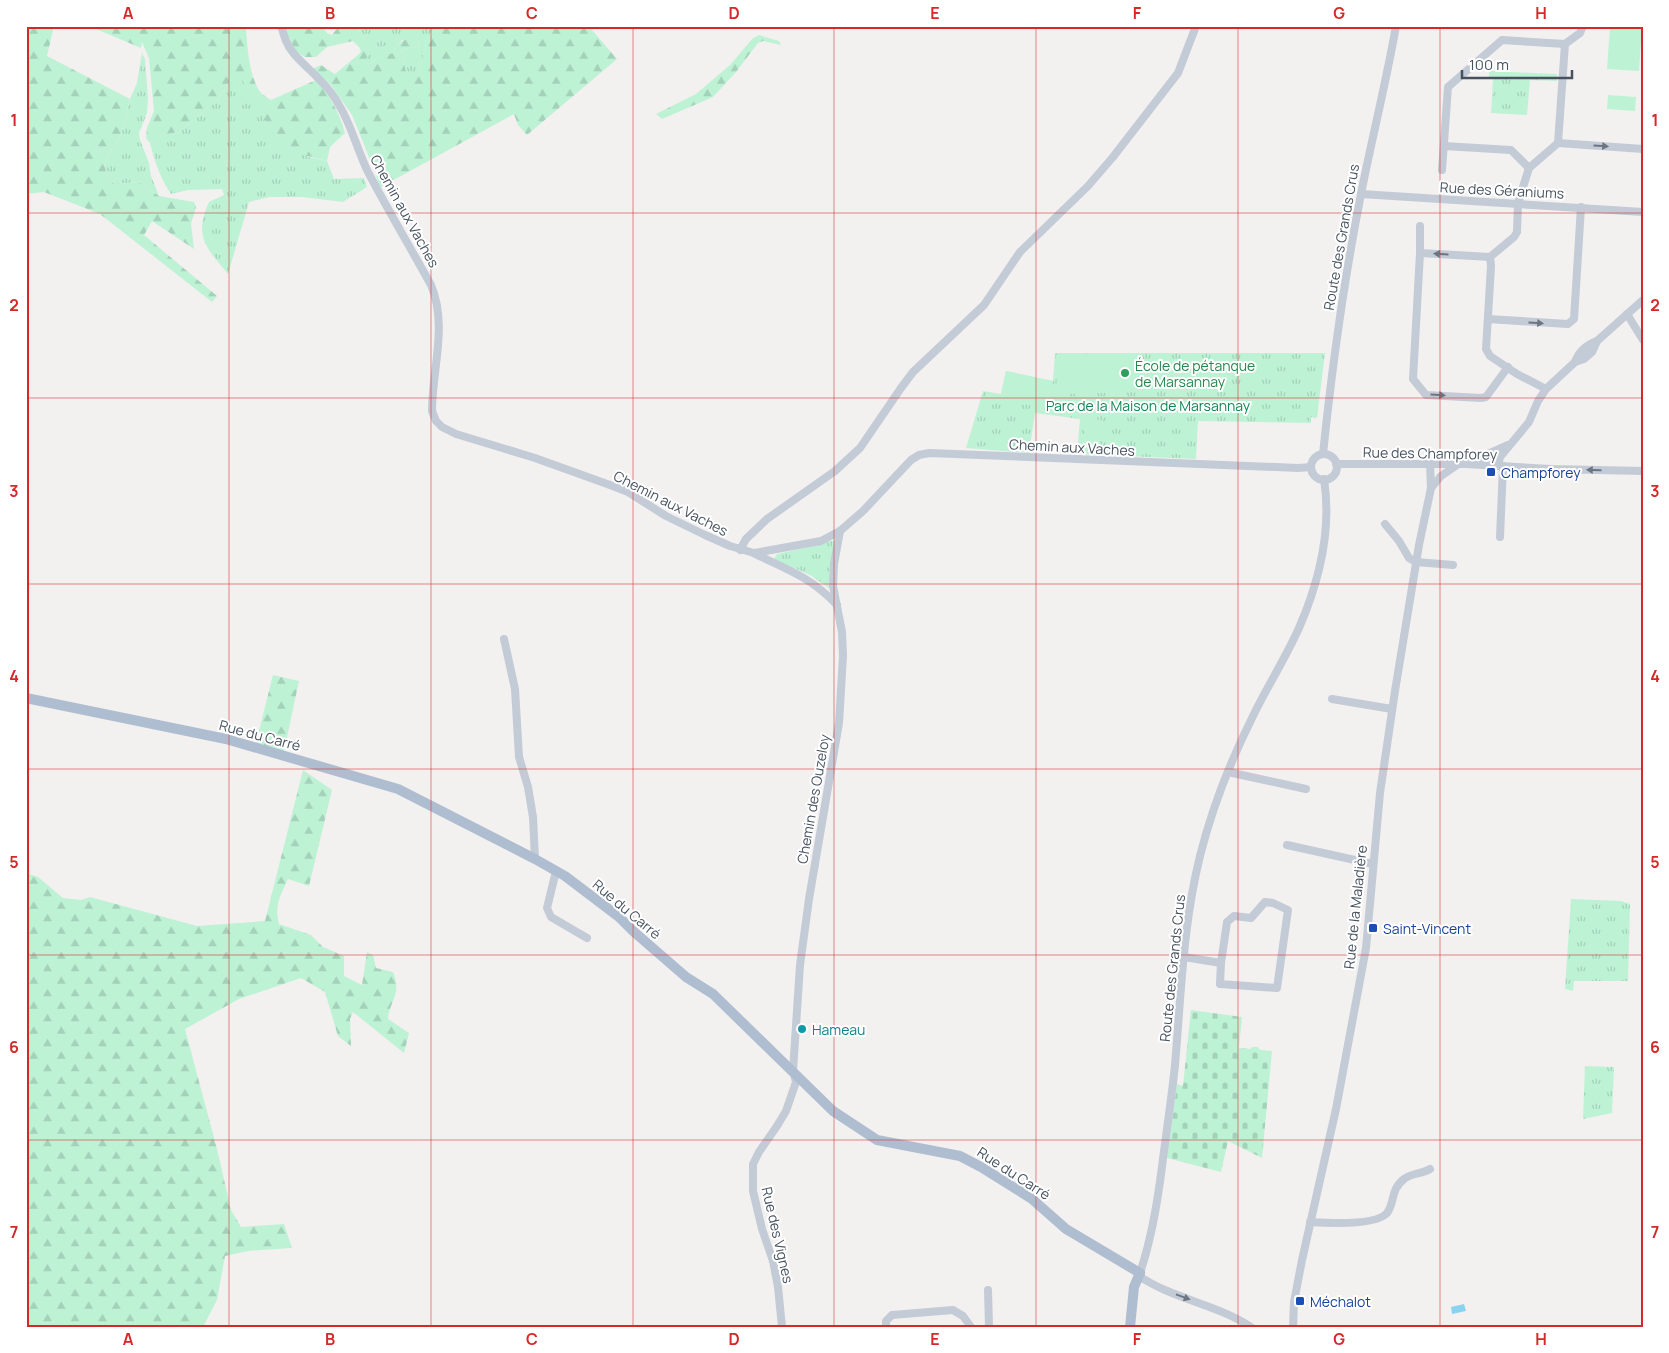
<svg xmlns="http://www.w3.org/2000/svg" width="1669" height="1353" viewBox="0 0 1669 1353" font-family="Manrope,sans-serif">
<style>
.grass{fill:url(#grass-tufts)}
.forest{fill:url(#forest-firs)}
.cemetery{fill:url(#cemetery-stones)}
.pitch{fill:#bdf2d5}
.water{fill:#88d4f0}
.lines{fill:none;stroke-linecap:round;stroke-linejoin:round}
.minor{stroke:#c3cbd6;stroke-width:8}
.major{stroke:#afbdd0;stroke-width:10}
.oneway{fill:#6c7683}
.grid{fill:none;stroke:#d62828;stroke-width:1;stroke-opacity:0.55}
.leisure-dot{fill:#2e9e5b;stroke:#fff;stroke-width:2}
.transit-dot{fill:#1a4fb4;stroke:#fff;stroke-width:2}
.culture-dot{fill:#0f9aa8;stroke:#fff;stroke-width:2}
.labels{text-anchor:middle;dominant-baseline:central;stroke-width:4;stroke-linejoin:round;paint-order:stroke}
.street-label{font-size:14px;fill:#47525f;stroke:#fff}
.leisure-label{font-size:14px;fill:#27864d;stroke:#fff;text-anchor:start}
.park-label{font-size:14px;fill:#138553;stroke:#fff}
.transit-label{font-size:14px;fill:#164399;stroke:#fff;text-anchor:start}
.culture-label{font-size:14px;fill:#0d838f;stroke:#fff;text-anchor:start}
.neatline{fill:none;stroke:#d62828;stroke-width:2}
.grid-label{font-size:16px;text-anchor:middle;font-weight:bold;fill:#d62828}
</style>
<defs>
<pattern id="grass-tufts" width="24" height="20" patternUnits="userSpaceOnUse" patternTransform="scale(1.25)"><rect width="24" height="20" fill="#bdf2d5"/><path d="M3 7l-1-3M5 7V3M7 7l1-3M15 17l-1-3M17 17v-4M19 17l1-3" fill="none" stroke="#a4d1b9"/></pattern>
<pattern id="forest-firs" width="22" height="20" patternUnits="userSpaceOnUse" patternTransform="scale(1.25)"><rect width="22" height="20" fill="#bdf2d5"/><path d="M5 1l3.5 6h-7zM16 11l3.5 6h-7z" fill="#a4d1b9"/></pattern>
<pattern id="cemetery-stones" width="16" height="16" patternUnits="userSpaceOnUse" patternTransform="scale(1.25)"><rect width="16" height="16" fill="#bdf2d5"/><path d="M2 7V4a2 2 0 0 1 4 0v3zM10 15v-3a2 2 0 0 1 4 0v3z" fill="#a4d1b9"/></pattern>
</defs>
<rect width="100%" height="100%" fill="#f3f0f0"/>
<!-- grass -->
<g class="grass">
<path d="M359,26H438L427,39L419,73L412,79L406,72L401,50L419,46L418,39L402,40L391,54L386,52L368,65L364,58L370,43L360,35Z"/>
<path d="M142,53L145,59L148,99L147,113L139,133L140,140L149,163L151,176L159,196L139,182L114,184L106,173L105,160L120,137L125,121L130,99L137,83Z"/>
<path d="M1489,71L1557,74V81L1530,80L1527,115L1491,113L1493,78L1489,77Z"/>
<path d="M233,76L241,77L252,96L308,157L327,161L334,179L364,178L367,187L343,202L302,197H269L249,202L228,274C207,248 193,237 209,202L224,195L222,189L188,190L171,194C160,178 155,162 150,143L167,134L179,132L218,99Z"/>
<path d="M1055,353H1325L1317,418L1311,417V423L1198,421L1196,459L1077,454L1080,419L1035,413L1029,453L966,448L983,391L1001,394L1006,371L1053,381Z"/>
<path d="M830,541H834L829,588L810,575L774,559L777,554L814,546Z"/>
<path d="M1571,899L1621,901L1630,904L1628,981H1574L1573,991L1565,989Z"/>
<path d="M1585,1066L1614,1067L1612,1113L1583,1119Z"/>
</g>
<!-- forest -->
<g class="forest">
<path d="M26,26H54L47,56L130,99L125,121L120,137L105,160L106,173L114,184L139,182L159,196L194,202L196,207L191,224L194,249L152,221L144,235L217,296L212,302L100,214L44,192L26,194Z"/>
<path d="M89,26H246C247,45 249,78 261,93C263,95 268,98 271,100L316,80C330,95 339,112 345,133L330,147L327,161L288,151L274,135L241,78L233,76L218,99L179,132L167,134L150,143L146,138L147,128L154,111L149,58L142,42L141,48Z"/>
<path d="M286,26H322L327,33L332,35L339,26H359L360,35L370,43L372,50L365,58L368,65L386,52L391,54C398,45 405,34 418,39L419,46L401,50L406,72L412,78L419,73L427,39L438,26H595L592,30L617,59L527,135L518,125L514,114L379,188L376,175L380,170L378,162H371L352,115L331,85L312,69L321,65L335,74L359,54L361,51L359,47L353,41L327,47L316,57H305L296,52L288,36Z"/>
<path d="M759,35L779,41L781,45L763,41L758,43L736,72L713,97L662,119L656,114L696,94L730,65L753,38Z"/>
<path d="M273,675L299,681L284,751L256,743Z"/>
<path d="M303,770L332,790L309,886L288,879C280,897 274,905 279,924L311,935L323,947L344,956V976L362,985L367,952L373,955L376,968L393,972C402,995 390,999 388,1019L409,1033L404,1053L353,1012L350,1019L351,1046L338,1036L325,992L301,978L239,999L185,1029L217,1149L231,1210L241,1227L284,1224L292,1248L248,1251L225,1256L217,1300L203,1327H26V873L38,877L63,898L81,900L90,897L197,926L265,921Z"/>
</g>
<!-- cemetery -->
<path class="cemetery" d="M1191,1010L1242,1017L1239,1048L1250,1049L1252,1047H1258L1260,1050L1272,1051L1262,1158L1228,1141L1221,1172L1167,1158L1177,1084L1183,1086Z"/>
<!-- pitch -->
<g class="pitch">
<path d="M1610,26H1642L1639,71L1607,69Z"/>
<path d="M1608,95L1636,97L1635,111L1607,109Z"/>
<path d="M1135,353L1136,392L1070,394V408H1057L1056,355Z"/>
<path d="M1006,371L1053,381L1047,409L1000,399Z"/>
<path d="M1085,419L1102,420L1099,453L1083,452Z"/>
</g>
<!-- water -->
<path class="water" d="M1464,1304L1466,1311L1452,1314L1451,1307Z"/>
<g class="lines">
<!-- minor -->
<g class="minor">
<path d="M281,26C283,31 284,36 286,41C292,56 307,66 318,78C326,86 334,95 339,105C352,126 357,150 368,172C388,210 410,247 431,285C448,325 432,370 432,411L436,421L442,427L456,434L535,458L610,485L628,492L666,516L705,535L730,546L754,553L821,541L840,531L863,511L911,460L919,455L929,453L1298,468L1311,467"/>
<path d="M1558,143L1643,149"/>
<path d="M1444,146L1511,150L1529,168"/>
<path d="M1442,170L1448,87L1502,40L1565,44"/>
<path d="M1361,194L1643,212"/>
<path d="M1420,253V226"/>
<path d="M1490,257L1420,253L1413,379L1426,395L1481,398L1486,397L1508,367"/>
<path d="M1627,314L1643,340"/>
<path d="M1488,319L1568,324L1574,319L1581,207"/>
<path d="M1575,362C1579,351 1586,345 1597,341L1643,300"/>
<path d="M1546,389L1517,374L1490,356L1486,349L1491,266L1490,257L1514,237L1517,232L1518,203L1529,168L1558,143L1565,44L1580,33L1583,26"/>
<path d="M1323,454C1332,367 1344,280 1361,194C1372,138 1386,83 1396,26"/>
<circle cx="1324" cy="467" r="13"/>
<path d="M1468,463L1508,445"/>
<path d="M1336,464H1466L1551,469L1643,471"/>
<path d="M1498,466L1500,457L1529,422L1538,401L1546,389L1575,362L1584,359L1592,352L1597,341"/>
<path d="M1431,488L1441,476L1457,465"/>
<path d="M1385,524L1399,541L1409,558L1416,562L1453,565"/>
<path d="M1500,537L1503,466"/>
<path d="M740,550L746,539L767,519L835,471L860,448L901,388L913,372L984,305L1020,252L1088,186L1113,157L1178,73L1196,26"/>
<path d="M755,554C787,569 812,578 837,605"/>
<path d="M504,639L515,689L519,757L528,787L533,817L535,859"/>
<path d="M1332,699L1392,709"/>
<path d="M1228,772L1306,789"/>
<path d="M1287,845L1373,864"/>
<path d="M556,871L547,908L551,917L587,938"/>
<path d="M1184,957L1221,963L1220,984L1277,988L1288,910L1273,903L1265,902L1251,918L1234,916L1227,922L1221,963"/>
<path d="M1310,1222C1326,1223 1376,1226 1387,1213C1395,1203 1390,1190 1404,1179C1411,1173 1422,1174 1430,1169"/>
<path d="M1140,1273C1153,1234 1159,1192 1164,1151C1168,1122 1172,1094 1175,1065C1181,995 1183,924 1200,856C1212,808 1231,760 1253,716C1267,687 1285,659 1299,628C1319,582 1332,530 1324,479"/>
<path d="M1139,1276C1173,1299 1216,1304 1251,1327"/>
<path d="M988,1290L989,1327"/>
<path d="M782,1327L778,1287L773,1261L762,1229L753,1191V1164L759,1152L777,1126L786,1111L796,1082L793,1071L800,965L809,899L839,723L843,656L842,632L833,586L834,564L840,531"/>
<path d="M886,1327V1321L892,1315L953,1310L963,1316L971,1327"/>
<path d="M1293,1327L1294,1302L1302,1260L1336,1109L1366,948L1380,793L1395,691L1419,545L1431,488L1430,464"/>
</g>
<!-- major -->
<path class="major" d="M26,698L226,739L398,789L535,859L565,876L619,917L633,931L686,977L713,994L833,1111L877,1140L960,1156L981,1167L1032,1199L1066,1229L1140,1273L1134,1287L1130,1327"/>
</g>
<!-- one-way arrows -->
<defs><path id="oneway-solid" d="M-6-.8H1V-3.2L6.5 0L1 3.2V.8H-6Z" transform="scale(1.25)"/></defs>
<g class="oneway">
<use href="#oneway-solid" transform="translate(1601 146) rotate(4)"/>
<use href="#oneway-solid" transform="translate(1441 254) rotate(-177)"/>
<use href="#oneway-solid" transform="translate(1536 323) rotate(4)"/>
<use href="#oneway-solid" transform="translate(1438 395) rotate(4)"/>
<use href="#oneway-solid" transform="translate(1594 470) rotate(-179)"/>
<use href="#oneway-solid" transform="translate(1183 1297) rotate(20)"/>
</g>
<!-- grid -->
<path class="grid" d="M229,26V1327M431,26V1327M633,26V1327M834,26V1327M1036,26V1327M1238,26V1327M1440,26V1327M26,213H1643M26,398H1643M26,584H1643M26,769H1643M26,955H1643M26,1140H1643"/>
<!-- markers -->
<circle class="leisure-dot" cx="1125" cy="373" r="5"/>
<g class="transit-dot">
<rect x="1486" y="467" width="10" height="10" rx="2.5"/>
<rect x="1368" y="923" width="10" height="10" rx="2.5"/>
<rect x="1295" y="1296" width="10" height="10" rx="2.5"/>
</g>
<circle class="culture-dot" cx="802" cy="1029" r="5"/>
<g class="labels">
<!-- street labels -->
<g class="street-label">
<text transform="translate(1502 190) rotate(3)">Rue des Géraniums</text>
<text transform="translate(405 211) rotate(61)">Chemin aux Vaches</text>
<text transform="translate(1341 237) rotate(-80)">Route des Grands Crus</text>
<text transform="translate(1072 447) rotate(3)">Chemin aux Vaches</text>
<text transform="translate(1430 453) rotate(1)">Rue des Champforey</text>
<text transform="translate(671 503) rotate(27)">Chemin aux Vaches</text>
<text transform="translate(260 735) rotate(15)">Rue du Carré</text>
<text transform="translate(813 799) rotate(-80)">Chemin des Ouzeloy</text>
<text transform="translate(1355 907) rotate(-84)">Rue de la Maladière</text>
<text transform="translate(627 909) rotate(40)">Rue du Carré</text>
<text transform="translate(1172 968) rotate(-84)">Route des Grands Crus</text>
<text transform="translate(1014 1173) rotate(33)">Rue du Carré</text>
<text transform="translate(778 1235) rotate(77)">Rue des Vignes</text>
</g>
<!-- leisure labels -->
<g class="leisure-label">
<text x="1135" y="365">École de pétanque<tspan x="1135" dy="16">de Marsannay</tspan></text>
</g>
<!-- park labels -->
<g class="park-label">
<text x="1148" y="405">Parc de la Maison de Marsannay</text>
</g>
<!-- transit labels -->
<g class="transit-label">
<text x="1501" y="472">Champforey</text>
<text x="1383" y="928">Saint-Vincent</text>
<text x="1310" y="1301">Méchalot</text>
</g>
<!-- culture labels -->
<g class="culture-label">
<text x="812" y="1029">Hameau</text>
</g>
</g>
<!-- border -->
<rect width="1669" height="1353" fill="none" stroke="#ffffff" stroke-width="55"/>
<!-- scale -->
<path d="M1462 70v8h110v-8" fill="none" stroke="#47525f" stroke-width="2.5"/>
<text x="1469" y="70" font-size="15" fill="#47525f" stroke="#ffffff" stroke-width="4" paint-order="stroke">100 m</text>
<rect x="28" y="28" width="1614" height="1298" class="neatline"/>
<g class="grid-label">
<text x="128" y="19">A</text>
<text x="330" y="19">B</text>
<text x="532" y="19">C</text>
<text x="734" y="19">D</text>
<text x="935" y="19">E</text>
<text x="1137" y="19">F</text>
<text x="1339" y="19">G</text>
<text x="1541" y="19">H</text>
<text x="14" y="126">1</text>
<text x="1655" y="126">1</text>
<text x="14" y="311">2</text>
<text x="1655" y="311">2</text>
<text x="14" y="497">3</text>
<text x="1655" y="497">3</text>
<text x="14" y="682">4</text>
<text x="1655" y="682">4</text>
<text x="14" y="868">5</text>
<text x="1655" y="868">5</text>
<text x="14" y="1053">6</text>
<text x="1655" y="1053">6</text>
<text x="14" y="1238">7</text>
<text x="1655" y="1238">7</text>
<text x="128" y="1345">A</text>
<text x="330" y="1345">B</text>
<text x="532" y="1345">C</text>
<text x="734" y="1345">D</text>
<text x="935" y="1345">E</text>
<text x="1137" y="1345">F</text>
<text x="1339" y="1345">G</text>
<text x="1541" y="1345">H</text>
</g>
</svg>
